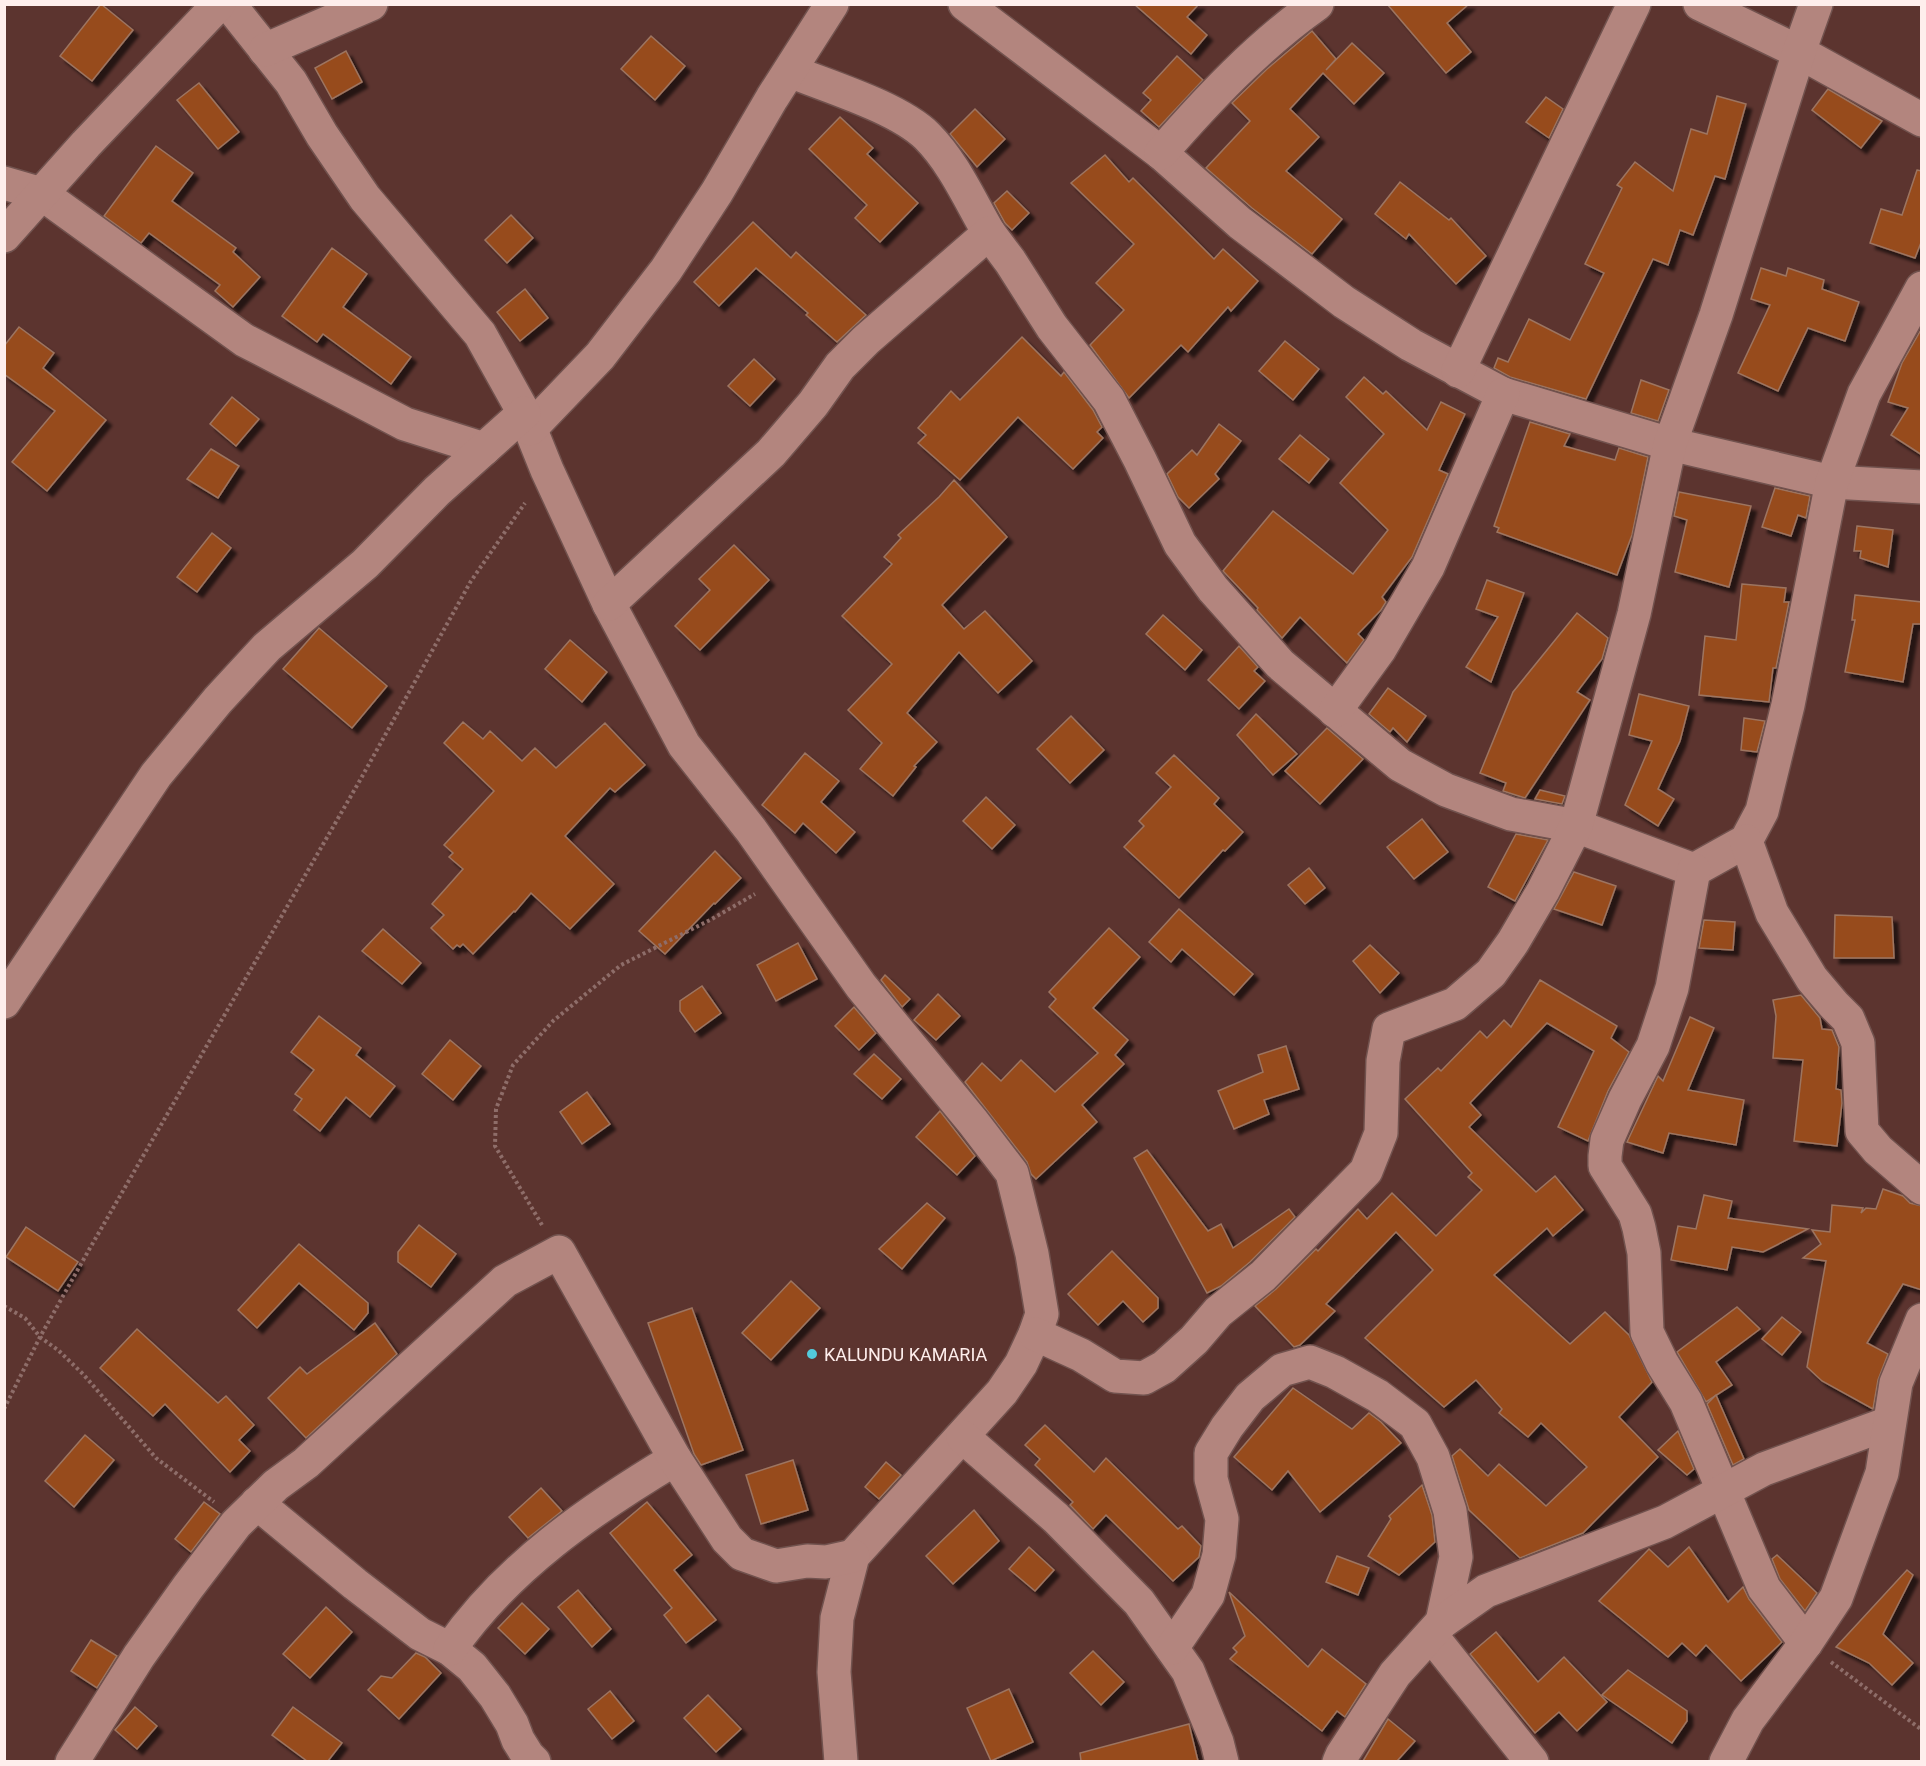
<svg xmlns="http://www.w3.org/2000/svg" width="1926" height="1766" viewBox="0 0 1926 1766" font-family="Roboto,sans-serif">
<style>
.building{fill:#974b1e;stroke:#9d7561;stroke-width:1.5;filter:url(#shadow)}
.lines{fill:none;stroke-linecap:round;stroke-linejoin:round}
.minor-casing{stroke:#71524e;stroke-width:36}
.path{stroke:#8e6d69;stroke-width:4;stroke-dasharray:3 3;stroke-linecap:butt}
.minor{stroke:#b3857e;stroke-width:33}
.poi-dot{fill:#53cbdb;stroke:#5c342f;stroke-width:2}
.labels{text-anchor:middle;dominant-baseline:central;stroke-width:6;stroke-linejoin:round;paint-order:stroke}
.poi-label{font-size:18px;fill:#feeeec;stroke:#5c342f;text-anchor:start}
</style>
<defs>
<filter id="shadow"><feDropShadow dx="5.5" dy="5.5" stdDeviation="1.5" flood-color="#0009"/></filter>
</defs>
<rect width="100%" height="100%" fill="#5c342f"/>
<!-- building -->
<g class="building">
<path d="M101,4L133,30L92,81L60,56Z"/>
<path d="M1134,4H1199L1187,17L1207,35L1191,54Z"/>
<path d="M1387,4H1469L1447,23L1471,52L1446,73Z"/>
<path d="M1312,31L1336,59L1326,70L1352,43L1384,73L1354,104L1323,73L1290,109L1319,137L1286,171L1342,219L1312,254L1252,208L1206,168L1250,121L1232,103L1267,69Z"/>
<path d="M651,36L685,66L655,100L621,69Z"/>
<path d="M346,51L362,82L332,99L315,68Z"/>
<path d="M1177,56L1203,80L1159,127L1141,111L1151,100L1143,93Z"/>
<path d="M199,83L239,132L218,149L177,100Z"/>
<path d="M1828,89L1882,121L1861,148L1812,110Z"/>
<path d="M1717,96L1746,104L1725,179L1715,176L1693,235L1680,230L1668,265L1653,259L1586,399L1510,377L1494,368L1498,358L1508,362L1529,319L1570,340L1604,273L1585,264L1622,188L1617,185L1635,162L1673,191L1691,129L1707,134Z"/>
<path d="M1546,97L1563,109L1549,138L1526,122Z"/>
<path d="M975,109L1005,139L977,167L950,134Z"/>
<path d="M840,117L873,148L867,154L918,203L880,242L855,218L867,205L809,149Z"/>
<path d="M156,146L193,173L172,201L236,248L233,252L260,277L233,307L215,291L220,285L149,233L141,243L104,216Z"/>
<path d="M1105,155L1129,182L1133,178L1214,259L1223,249L1258,281L1231,311L1228,307L1188,352L1181,345L1129,398L1090,345L1124,310L1096,283L1134,244L1071,183Z"/>
<path d="M1917,170L1922,171V240L1915,258L1870,243L1881,209L1902,215Z"/>
<path d="M1400,182L1449,220L1451,218L1486,256L1456,284L1409,234L1406,239L1375,214Z"/>
<path d="M1007,191L1029,213L1012,230L1005,223L994,203Z"/>
<path d="M511,215L533,238L507,263L485,240Z"/>
<path d="M753,222L791,258L796,252L866,315L837,342L806,315L808,313L756,268L719,306L694,282Z"/>
<path d="M332,248L367,274L343,307L411,357L391,384L323,334L317,342L282,316Z"/>
<path d="M1761,268L1786,276L1788,268L1824,280L1822,289L1859,302L1845,341L1808,328L1778,391L1738,373L1770,305L1751,299Z"/>
<path d="M525,289L548,318L520,341L497,312Z"/>
<path d="M19,327L54,353L43,368L106,420L47,491L12,462L55,411L4,374V346Z"/>
<path d="M1922,328V455L1891,435L1908,408L1888,402L1902,363Z"/>
<path d="M1022,337L1061,376L1064,372L1093,410L1102,427L1097,432L1103,438L1073,469L1018,417L960,480L918,443L926,435L918,428L951,391L960,400Z"/>
<path d="M1285,341L1319,369L1293,400L1259,371Z"/>
<path d="M754,359L775,379L750,406L728,386Z"/>
<path d="M1364,377L1383,394L1386,391L1427,430L1441,402L1465,414L1439,470L1448,474L1412,557L1382,597L1386,602L1381,610L1358,634L1364,640L1347,663L1300,617L1282,638L1257,610L1258,608L1223,571L1273,511L1353,574L1388,530L1340,483L1384,434L1346,397Z"/>
<path d="M1641,380L1669,390L1658,421L1631,413Z"/>
<path d="M232,397L259,419L236,446L210,424Z"/>
<path d="M1530,422L1570,434L1564,446L1615,460L1619,448L1648,457L1632,535L1617,575L1497,532L1499,528L1494,526Z"/>
<path d="M1219,424L1241,441L1215,474L1219,479L1189,508L1178,497L1167,474L1192,450L1197,455Z"/>
<path d="M1300,435L1329,459L1309,483L1279,459Z"/>
<path d="M211,449L239,466L218,498L187,479Z"/>
<path d="M954,480L1007,537L942,605L964,629L985,611L1032,661L998,693L959,652L907,713L937,742L914,766L916,767L893,796L860,769L882,743L848,710L892,664L842,616L892,564L884,557L901,538L898,535L939,497Z"/>
<path d="M1775,488L1810,496L1806,518L1798,515L1791,536L1762,527Z"/>
<path d="M1679,492L1751,506L1729,587L1675,572L1687,520L1674,516Z"/>
<path d="M1857,526L1893,530L1888,567L1860,558L1861,551H1854Z"/>
<path d="M212,533L231,548L197,592L177,577Z"/>
<path d="M734,545L769,580L700,650L675,626L710,590L699,579Z"/>
<path d="M1487,580L1524,593L1491,682L1466,667L1498,617L1476,609Z"/>
<path d="M1742,584L1786,588L1784,602H1789L1776,668H1773L1769,702L1699,695L1705,636L1736,640Z"/>
<path d="M1855,595L1922,602V624H1913L1903,682L1845,672L1855,620H1852Z"/>
<path d="M1577,613L1608,638L1602,659L1577,692L1590,700L1525,798L1503,791L1506,783L1480,773L1513,692Z"/>
<path d="M1163,615L1202,650L1185,670L1146,634Z"/>
<path d="M319,628L387,686L352,728L283,669Z"/>
<path d="M570,640L607,672L582,702L545,669Z"/>
<path d="M1239,646L1258,667L1254,671L1265,681L1239,709L1208,680Z"/>
<path d="M1388,688L1426,716L1407,742L1393,728L1390,732L1369,714Z"/>
<path d="M1639,694L1689,706L1680,741L1658,789L1674,799L1658,826L1625,805L1652,741L1629,735Z"/>
<path d="M1256,714L1297,754L1273,775L1237,735Z"/>
<path d="M1071,716L1104,750L1070,783L1037,749Z"/>
<path d="M1744,718L1765,721L1757,752L1741,750Z"/>
<path d="M463,722L483,739L490,731L522,761L535,748L556,768L605,723L645,765L615,792L610,788L565,836L614,884L570,929L531,893L515,912L514,911L473,954L463,944L460,947L457,945L453,949L431,928L444,915L432,904L463,869L449,857L453,853L444,845L494,791L444,743Z"/>
<path d="M1327,728L1363,759L1320,804L1285,771Z"/>
<path d="M805,753L839,781L821,802L855,832L836,853L803,823L795,833L762,805Z"/>
<path d="M1174,755L1219,798L1214,804L1243,832L1225,851L1223,850L1179,898L1124,847L1144,826L1139,821L1171,787L1156,773Z"/>
<path d="M1540,790L1565,796L1562,804L1535,799Z"/>
<path d="M986,797L1015,825L992,849L963,821Z"/>
<path d="M1422,819L1448,852L1414,879L1387,847Z"/>
<path d="M1516,834L1548,840L1515,901L1488,887Z"/>
<path d="M715,851L741,878L715,904L714,903L665,954L639,931Z"/>
<path d="M1309,868L1325,888L1305,904L1288,885Z"/>
<path d="M1574,872L1616,886L1602,925L1554,909Z"/>
<path d="M1179,909L1253,974L1234,995L1182,949L1171,962L1149,942Z"/>
<path d="M1835,915L1892,917L1894,958H1834Z"/>
<path d="M1704,920L1735,922L1733,950L1699,948Z"/>
<path d="M1109,928L1140,957L1093,1008L1128,1040L1115,1055L1124,1064L1082,1105L1097,1122L1036,1179L1031,1174L1027,1162L965,1082L982,1063L1001,1081L1021,1060L1055,1092L1098,1053L1049,1007L1056,999L1049,992Z"/>
<path d="M383,929L421,963L402,984L362,951Z"/>
<path d="M798,943L817,979L776,1001L757,965Z"/>
<path d="M1370,945L1399,973L1380,993L1353,961Z"/>
<path d="M885,975L910,999L902,1007L881,980Z"/>
<path d="M1540,980L1617,1026L1611,1038L1629,1052L1608,1091L1588,1141L1558,1127L1594,1051L1547,1023L1470,1103L1481,1115L1469,1127L1536,1192L1555,1176L1583,1210L1553,1236L1547,1228L1494,1275L1570,1344L1605,1312L1629,1335L1652,1382L1619,1417L1658,1457L1583,1533L1520,1558L1469,1510L1452,1456L1460,1449L1488,1476L1499,1464L1546,1506L1587,1467L1541,1423L1528,1437L1499,1413L1502,1409L1476,1380L1444,1407L1365,1338L1433,1270L1396,1232L1326,1304L1335,1311L1300,1345L1294,1347L1255,1306L1276,1289L1316,1249L1318,1251L1358,1209L1367,1219L1392,1193L1436,1236L1482,1190L1468,1177L1472,1173L1405,1099L1438,1068L1441,1071L1480,1031L1487,1038L1504,1020L1511,1027Z"/>
<path d="M702,986L721,1013L695,1032L680,1011V1001Z"/>
<path d="M938,994L960,1016L936,1040L914,1020Z"/>
<path d="M1801,995L1820,1018L1822,1029L1832,1030L1839,1047L1836,1089L1841,1090L1842,1103L1837,1146L1794,1141L1803,1060L1773,1058L1776,1016L1773,1000Z"/>
<path d="M854,1007L876,1033L859,1050L835,1026Z"/>
<path d="M319,1016L361,1048L356,1055L395,1086L370,1117L346,1097L320,1131L294,1110L302,1099L295,1094L314,1070L291,1052Z"/>
<path d="M1690,1017L1714,1028L1688,1090L1744,1100L1736,1145L1669,1133L1663,1153L1627,1142L1658,1076L1663,1081Z"/>
<path d="M450,1040L481,1066L453,1100L422,1074Z"/>
<path d="M1286,1046L1299,1089L1264,1100L1269,1114L1234,1129L1218,1091L1263,1072L1258,1055Z"/>
<path d="M874,1054L901,1079L882,1099L854,1074Z"/>
<path d="M587,1092L610,1124L582,1144L560,1112Z"/>
<path d="M940,1111L975,1156L957,1175L916,1137Z"/>
<path d="M1147,1150L1208,1231L1221,1224L1233,1248L1289,1209L1295,1217L1250,1262L1221,1286L1207,1293L1134,1158Z"/>
<path d="M1883,1189L1903,1196L1910,1203L1922,1206V1290L1903,1284L1867,1343L1888,1354L1878,1380L1873,1409L1822,1381L1807,1367L1826,1261L1803,1258L1821,1244L1812,1230L1830,1232L1832,1205L1863,1208L1861,1213L1866,1208L1876,1209Z"/>
<path d="M1704,1195L1732,1201L1728,1218L1808,1229L1763,1252L1732,1247L1727,1270L1671,1260L1678,1226L1696,1229Z"/>
<path d="M927,1203L945,1218L902,1269L879,1249Z"/>
<path d="M419,1225L456,1254L431,1287L398,1262V1252Z"/>
<path d="M26,1227L78,1262L58,1291L6,1257Z"/>
<path d="M299,1244L368,1303V1313L354,1330L299,1283L257,1328L238,1310Z"/>
<path d="M1112,1251L1158,1298V1308L1143,1322L1123,1301L1098,1325L1068,1294Z"/>
<path d="M791,1281L820,1308L771,1360L742,1333Z"/>
<path d="M1737,1307L1760,1329L1716,1362L1732,1385L1706,1402L1677,1352Z"/>
<path d="M692,1308L743,1450L701,1465L694,1454L648,1323Z"/>
<path d="M1782,1317L1801,1332L1782,1355L1762,1339Z"/>
<path d="M375,1323L397,1354L306,1438L268,1398L300,1367L307,1374Z"/>
<path d="M137,1329L218,1403L226,1396L254,1425L239,1440L250,1451L230,1472L165,1404L153,1416L100,1368Z"/>
<path d="M1293,1388L1352,1429L1369,1413L1381,1422L1401,1443L1320,1512L1288,1471L1272,1490L1234,1457Z"/>
<path d="M1716,1395L1744,1459L1733,1465L1707,1404Z"/>
<path d="M1045,1425L1094,1472L1106,1458L1178,1529L1182,1526L1201,1546L1199,1557L1173,1581L1106,1515L1093,1529L1070,1505L1073,1502L1035,1465L1040,1459L1025,1445Z"/>
<path d="M1678,1431L1694,1469L1687,1475L1658,1450Z"/>
<path d="M85,1435L114,1460L74,1507L45,1481Z"/>
<path d="M793,1460L808,1510L761,1524L746,1475Z"/>
<path d="M886,1462L901,1475L879,1499L865,1487Z"/>
<path d="M1422,1485L1432,1515L1435,1542L1399,1575L1368,1556L1391,1519L1389,1516Z"/>
<path d="M541,1488L562,1511L528,1538L509,1517Z"/>
<path d="M204,1502L220,1514L191,1552L175,1539Z"/>
<path d="M647,1502L692,1555L674,1570L716,1620L686,1643L664,1615L672,1608L610,1533Z"/>
<path d="M974,1510L999,1541L953,1584L926,1556Z"/>
<path d="M1029,1547L1054,1570L1035,1591L1009,1569Z"/>
<path d="M1689,1547L1728,1602L1743,1587L1749,1599L1782,1642L1741,1681L1706,1645L1696,1656L1682,1643L1668,1657L1599,1601L1649,1549L1668,1567Z"/>
<path d="M1777,1555L1817,1593L1805,1611L1780,1579L1772,1559Z"/>
<path d="M1337,1556L1369,1568L1358,1595L1326,1582Z"/>
<path d="M1907,1570L1913,1575L1883,1634L1913,1663L1892,1685L1869,1663L1836,1647Z"/>
<path d="M578,1590L611,1629L592,1647L558,1607Z"/>
<path d="M1229,1592L1308,1667L1322,1649L1366,1684L1345,1717L1337,1711L1322,1731L1230,1659L1237,1652L1233,1648L1245,1636Z"/>
<path d="M522,1603L549,1629L525,1654L498,1628Z"/>
<path d="M326,1607L352,1632L310,1678L283,1654Z"/>
<path d="M1496,1632L1538,1682L1564,1657L1607,1702L1577,1731L1559,1712L1535,1733L1470,1654Z"/>
<path d="M91,1640L117,1656L97,1688L71,1671Z"/>
<path d="M1093,1651L1124,1682L1101,1705L1070,1673Z"/>
<path d="M416,1653L425,1657L441,1673L399,1719L368,1690L381,1676L392,1678Z"/>
<path d="M1628,1670L1687,1711V1721L1672,1743L1602,1695Z"/>
<path d="M1009,1689L1033,1742L991,1761L967,1708Z"/>
<path d="M610,1691L634,1721L612,1739L588,1709Z"/>
<path d="M708,1695L741,1729L716,1752L684,1718Z"/>
<path d="M135,1707L157,1726L137,1749L115,1730Z"/>
<path d="M293,1707L342,1743L328,1761H307L272,1735Z"/>
<path d="M1388,1719L1415,1741L1397,1761H1363Z"/>
<path d="M1189,1724L1198,1761H1081L1080,1753Z"/>
</g>
<g class="lines">
<defs>
<g id="minor">
<path d="M229,4L291,82L322,135L365,198L480,334L524,413L547,470L609,604L684,745L751,830L861,986L973,1122L1012,1173L1032,1254L1042,1314L1035,1334L1021,1364L1002,1392L853,1556L837,1618L834,1672L841,1762"/>
<path d="M965,4L1161,153L1240,223L1344,302L1411,345L1503,394L1670,444L1832,482L1922,487"/>
<path d="M1700,4L1799,52L1922,120"/>
<path d="M265,50L371,4"/>
<path d="M790,71C829,87 897,107 927,136C954,163 970,201 989,233"/>
<path d="M1161,153C1208,99 1258,46 1317,4"/>
<path d="M4,183L42,194L244,340L405,424L484,449"/>
<path d="M4,236L86,144L219,4"/>
<path d="M1458,371L1634,4"/>
<path d="M530,429L600,356L666,270L717,192L772,98L832,4"/>
<path d="M609,604L771,453L813,404L840,366L866,340L989,233L1010,261L1052,327L1109,400L1140,460L1180,544L1213,589L1280,664L1400,765L1446,790L1511,814L1576,826L1694,870L1746,841L1762,811L1788,705L1832,482L1864,394L1922,288"/>
<path d="M1335,711L1380,649L1428,567L1503,394"/>
<path d="M1746,841L1772,913L1812,979L1834,1005L1848,1019L1858,1043L1862,1131L1878,1150L1922,1188"/>
<path d="M1694,870L1672,988L1653,1046L1625,1099L1607,1140L1605,1156V1166L1635,1214L1639,1228L1644,1253L1647,1332L1662,1363L1686,1402L1764,1588L1806,1643"/>
<path d="M4,1002L156,775L218,700L267,647L365,564L437,491L524,413"/>
<path d="M1035,1334L1081,1355L1115,1376L1144,1378L1164,1367L1194,1340L1218,1312L1263,1276L1366,1171L1381,1133L1383,1061L1389,1029L1455,1004L1491,973L1513,942L1543,891L1576,826L1634,614L1670,444L1716,315L1799,52L1816,4"/>
<path d="M963,1437L1056,1518L1139,1602L1188,1671L1217,1742L1222,1762"/>
<path d="M257,1503L355,1584L420,1634L450,1649L472,1667L495,1696L512,1724L518,1740L528,1756L534,1762"/>
<path d="M1431,1635L1532,1762"/>
<path d="M1172,1648L1208,1595L1219,1555L1222,1519L1211,1479V1453L1227,1427L1250,1397L1282,1370L1310,1362L1335,1372L1378,1396L1415,1424L1433,1457L1450,1511L1456,1557L1442,1622"/>
<path d="M450,1649C507,1567 590,1510 675,1459"/>
<path d="M72,1762L139,1656L188,1587L236,1524L276,1485L306,1463L505,1281L559,1252L675,1459L727,1539L742,1554L776,1566L807,1561L826,1562L853,1556"/>
<path d="M1339,1762L1342,1755L1395,1674L1442,1622L1486,1591L1665,1522L1764,1469L1889,1423"/>
<path d="M1726,1762L1748,1720L1806,1643L1836,1598L1882,1473L1896,1383L1922,1320"/>
</g>
</defs>
<!-- minor casing -->
<use href="#minor" class="minor-casing"/>
<!-- path -->
<g class="path">
<path d="M542,1225L495,1146L496,1109L513,1065L553,1021L621,965L710,920L755,894"/>
<path d="M4,1306L25,1318L40,1337L58,1350L83,1374L156,1458L214,1502"/>
<path d="M4,1409L40,1337L90,1248L359,782L471,581L525,503"/>
<path d="M1831,1662L1922,1730"/>
</g>
<!-- minor -->
<use href="#minor" class="minor"/>
</g>
<!-- markers -->
<circle class="poi-dot" cx="812" cy="1354" r="6"/>
<g class="labels">
<!-- poi labels -->
<g class="poi-label">
<text x="824" y="1354">KALUNDU KAMARIA</text>
</g>
</g>
<!-- border -->
<rect width="1926" height="1766" fill="none" stroke="#feeeec" stroke-width="12"/>
</svg>
